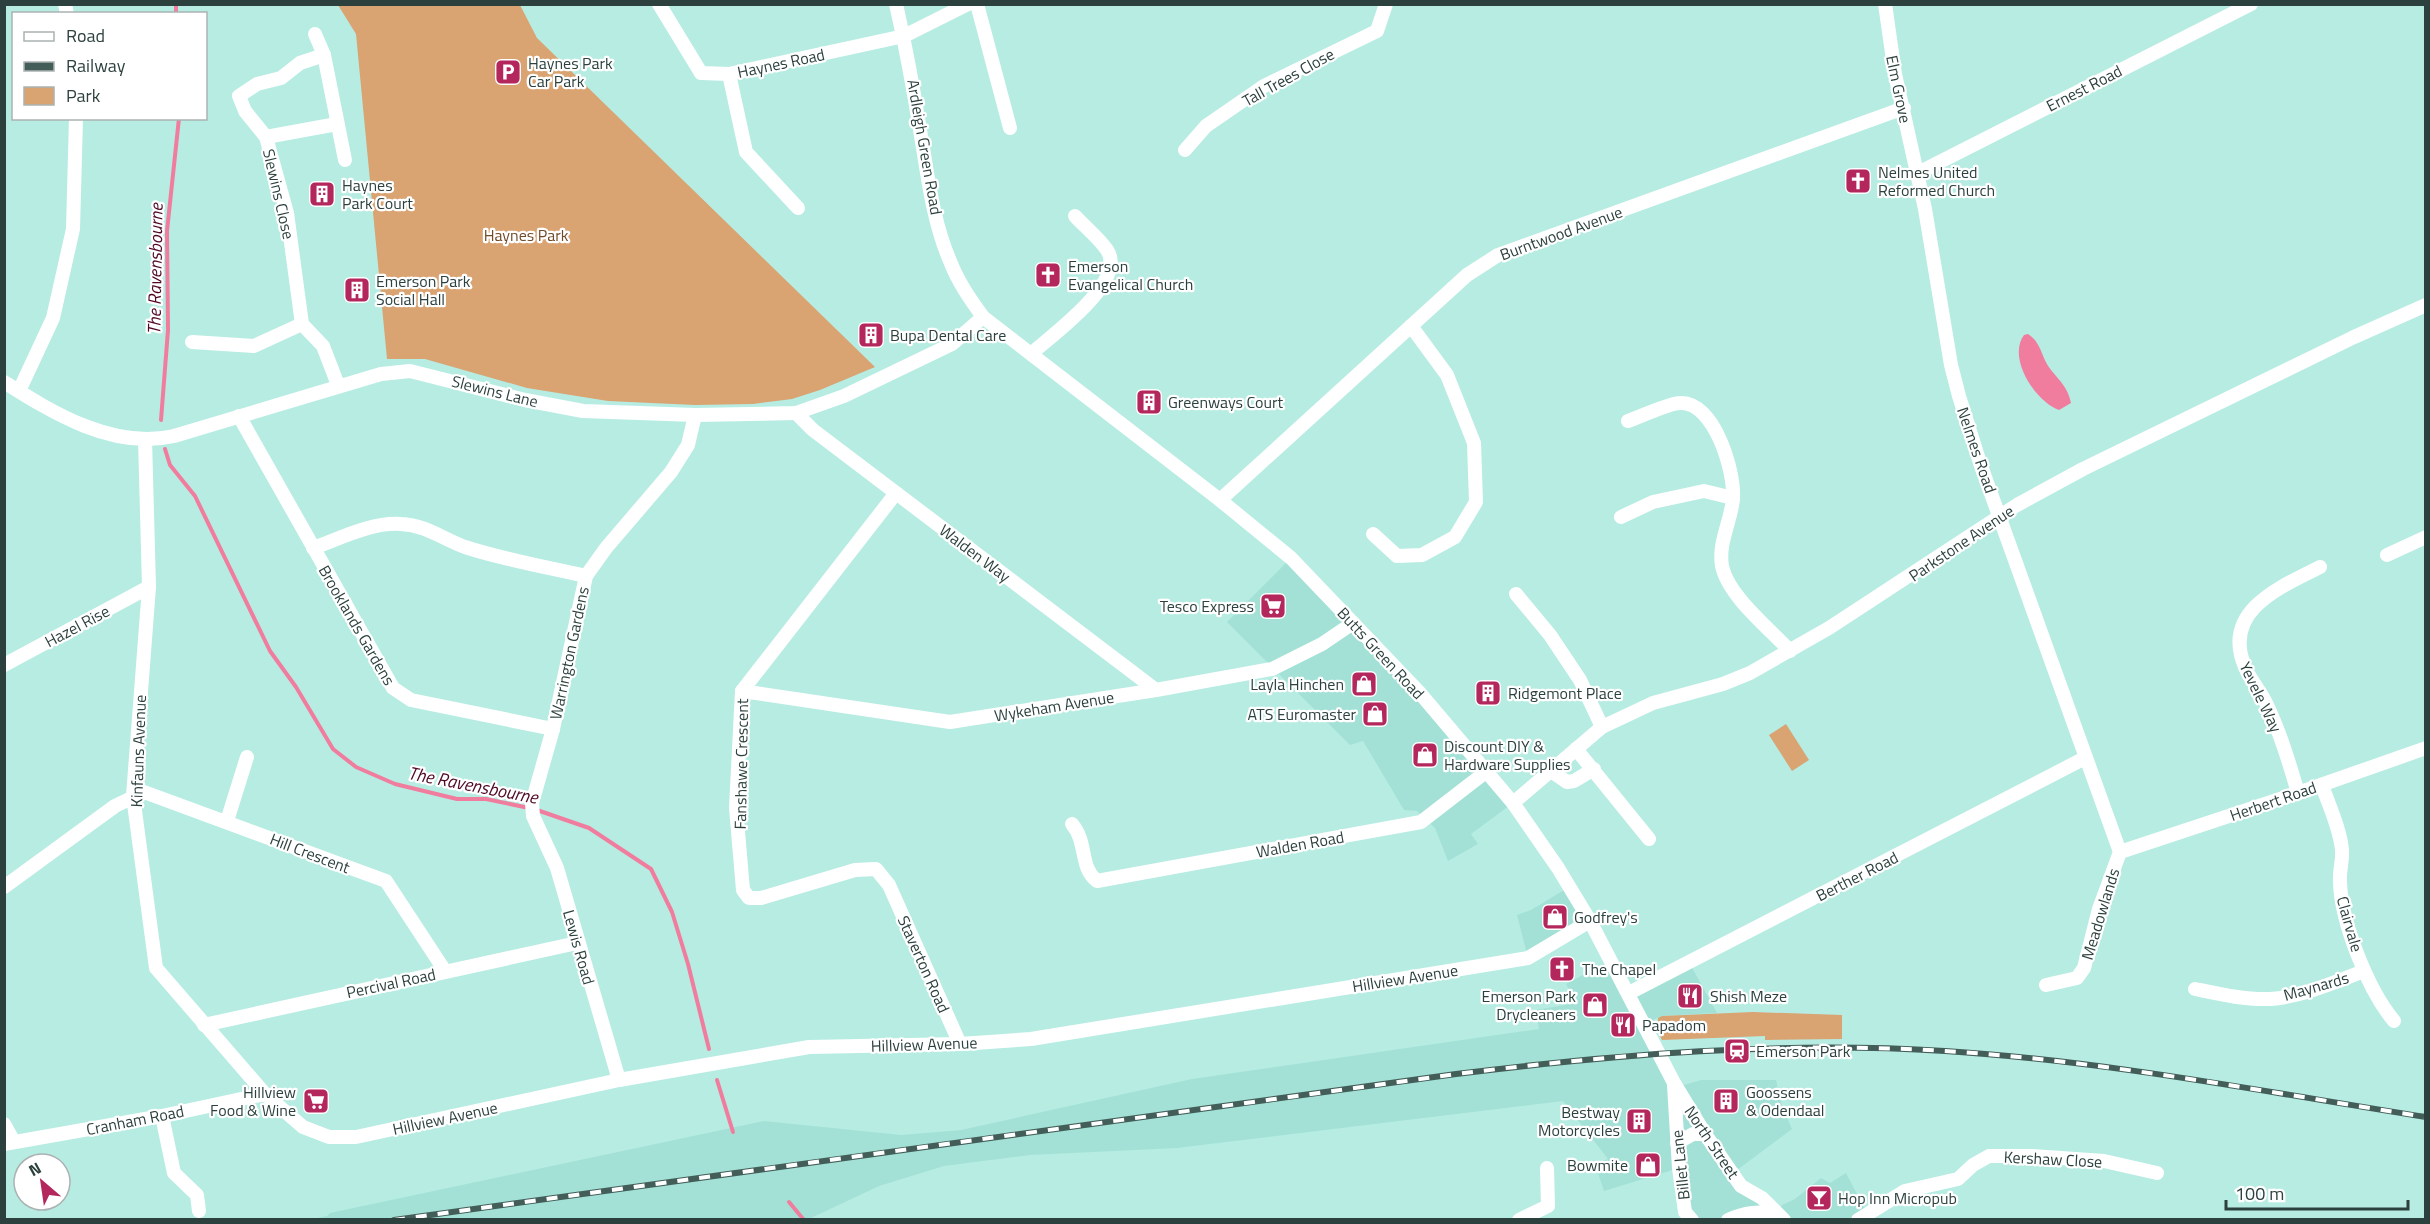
<svg xmlns="http://www.w3.org/2000/svg" width="2430" height="1224" viewBox="0 0 2430 1224" font-family="'Titillium Web',sans-serif">
<style>
.built{fill:#a3e1d6}
.green{fill:#d9a372}
.water{fill:#f17d9e}
.lines{fill:none;stroke-linecap:round;stroke-linejoin:round}
.stream{stroke:#f17d9e;stroke-width:4}
.minor{stroke:#fff;stroke-width:14}
.rail-casing{stroke:#435d59;stroke-width:6}
.rail{stroke:#fff;stroke-width:4;stroke-dasharray:11;stroke-linecap:butt}
.labels{text-anchor:middle;dominant-baseline:central;stroke-width:4.5;stroke-linejoin:round;paint-order:stroke}
.poi-label{font-size:16px;fill:#2c413e;stroke:#fff;text-anchor:start}
.street-label{font-size:16px;fill:#2c413e;stroke:#fff}
.park-label{font-size:16px;fill:#704b28;stroke:#fff}
.water-label{font-size:18px;font-style:italic;fill:#500725;stroke:#fff}
</style>
<rect width="100%" height="100%" fill="#b7ece3"/>
<!-- built -->
<g class="built">
<path d="M1291,558L1513,803L1471,834L1478,844L1448,861L1435,828L1417,811L1404,810L1363,741L1350,745L1227,622Z"/>
<path d="M1569,887L1590,921L1528,958L1517,915L1531,910Z"/>
<path d="M1611,960L1629,993L1689,962L1717,1013L1662,1016L1637,1027L1670,1089L1701,1080H1776L1782,1106L1792,1129L1733,1173L1777,1213L1782,1205L1795,1199L1821,1178L1830,1183L1846,1173L1870,1219H1686L1679,1168L1604,1191L1595,1164L1608,1159L1563,1101L1177,1148L1030,1155L944,1166L879,1186L809,1219L306,1220L327,1216L330,1213L764,1121L901,1135L961,1130L1192,1079L1539,1029L1536,1010L1576,1003L1566,984Z"/>
</g>
<!-- green -->
<g class="green">
<path d="M338,5H520L537,38L875,367L820,390L792,399L753,404L695,405L608,401L527,388L425,359H387L356,34Z"/>
<path d="M1786,724L1809,760L1792,771L1769,735Z"/>
<path d="M1753,1012L1842,1015V1039L1765,1040V1036L1662,1040L1657,1030L1658,1018L1662,1016Z"/>
</g>
<!-- water -->
<path class="water" d="M2028,334C2042,343 2041,358 2051,370C2060,381 2068,388 2071,403L2059,410C2035,401 2007,358 2024,335Z"/>
<g class="lines">
<!-- stream -->
<g class="stream">
<path d="M176,4V14"/>
<path d="M161,420L168,330L167,231L179,118"/>
<path d="M165,449L170,465L195,496L270,651L296,687L333,749L356,767L395,784L457,799H486L529,808"/>
<path d="M537,810L589,828L651,869L672,912L688,964L709,1049"/>
<path d="M717,1080L733,1132"/>
<path d="M789,1202L804,1220"/>
</g>
<!-- minor -->
<g class="minor">
<path d="M65,4L67,14"/>
<path d="M659,4L701,73L729,74L904,36L968,4"/>
<path d="M896,4C906,48 914,92 921,136C928,177 933,222 950,261C958,282 970,299 983,317L1220,500L1291,558L1419,692L1513,803L1558,868L1590,921L1674,1083L1705,1134L1741,1186L1762,1198L1784,1220"/>
<path d="M977,4L1010,128"/>
<path d="M1885,4L1895,74L1925,209L1951,365L1959,396L1980,463L2120,852"/>
<path d="M315,34L324,55L345,160"/>
<path d="M324,55L300,63L281,78L257,84L239,96L245,111L266,137L287,213L302,324L323,346L338,385"/>
<path d="M729,74L746,152L798,208"/>
<path d="M266,137L337,124"/>
<path d="M1185,150L1206,126L1264,86L1377,31L1386,4"/>
<path d="M1918,173L2251,4"/>
<path d="M192,342L254,346L302,324"/>
<path d="M1032,353C1052,335 1128,281 1107,250C1099,238 1085,227 1075,216"/>
<path d="M4,382C53,413 113,450 174,436L381,374L410,371L525,400L583,411L695,415L796,413L844,396L952,344L983,317"/>
<path d="M19,391L53,318L73,229L76,118"/>
<path d="M796,413L813,430L1156,690"/>
<path d="M239,416L393,688L411,700L553,729"/>
<path d="M1628,421C1640,417 1669,403 1680,403C1714,401 1735,471 1733,499C1731,521 1718,543 1722,566C1728,596 1770,629 1790,651"/>
<path d="M145,439L149,587L133,796L156,968L265,1094L303,1127L329,1137H356L619,1080L809,1047L960,1044L1031,1039L1528,958L1590,921"/>
<path d="M896,493L742,691L736,808L743,890L749,898H761L855,870L876,869L889,885L960,1044"/>
<path d="M1220,500L1467,275L1498,255L1904,108"/>
<path d="M1621,517L1653,502L1704,491L1733,498"/>
<path d="M1373,534L1397,556L1422,555L1455,537L1476,502L1474,443L1447,375L1411,326"/>
<path d="M313,548C341,538 371,522 401,524C426,525 443,539 465,547C505,560 546,567 586,576"/>
<path d="M2387,555L2426,537"/>
<path d="M1516,594L1550,635L1580,680L1602,727"/>
<path d="M4,665L149,587"/>
<path d="M742,691L950,722L1156,690L1272,669L1322,644L1353,623"/>
<path d="M1576,749L1649,839"/>
<path d="M1551,771L1567,782L1574,781L1594,769"/>
<path d="M2322,785C2329,806 2340,828 2342,850C2343,861 2339,871 2340,882C2341,922 2368,990 2394,1021"/>
<path d="M2298,793C2289,762 2280,732 2266,703C2260,690 2250,680 2245,667C2221,611 2280,587 2320,567"/>
<path d="M1513,803L1602,727L1653,703L1723,684L1750,673L1829,628L2017,505L2083,469L2354,337L2426,305"/>
<path d="M227,821L247,757"/>
<path d="M1072,824C1088,843 1079,867 1097,881L1421,822L1487,771"/>
<path d="M2120,852L2298,793L2426,748"/>
<path d="M4,887L115,806L144,792L386,881L445,971"/>
<path d="M2046,985L2077,978L2084,968L2099,909L2120,852"/>
<path d="M2195,989C2219,994 2245,1000 2270,999C2302,997 2335,982 2364,971"/>
<path d="M1629,993L2085,758"/>
<path d="M204,1025L577,943"/>
<path d="M619,1080L557,868L533,816L532,803L553,729L586,576L606,548L671,472L688,445L695,415"/>
<path d="M1674,1085L1679,1168L1685,1212L1692,1220"/>
<path d="M162,1116L174,1173L197,1195L199,1211"/>
<path d="M4,1124L14,1142"/>
<path d="M1677,1143L1693,1134H1705"/>
<path d="M4,1144L162,1116L265,1094"/>
<path d="M1519,1220L1548,1206L1547,1168"/>
<path d="M1728,1220C1745,1212 1759,1211 1777,1214"/>
<path d="M1858,1220L1905,1191L1958,1179L1973,1165L1989,1156H2032L2104,1161L2157,1173"/>
</g>
<defs>
<path id="rail" d="M394,1220L1456,1074C1619,1054 1781,1041 1945,1051C2106,1061 2266,1092 2426,1117"/>
</defs>
<!-- rail casing -->
<use href="#rail" class="rail-casing"/>
<!-- rail -->
<use href="#rail" class="rail"/>
</g>
<!-- icons -->
<defs>
<symbol id="parking-square" viewBox="-11 -11 22 22"><rect x="-9" y="-9" width="18" height="18" rx="4" fill="#b4275d" stroke="#fff"/><path d="M-3.5-5.5H1a3.5 3.5 0 0 1 0 7H-1V5.5H-3.5ZM-1-3.4V-.6H.8a1.4 1.4 0 0 0 0-2.8Z" fill="#fff"/></symbol>
<symbol id="church-square" viewBox="-11 -11 22 22"><rect x="-9" y="-9" width="18" height="18" rx="4" fill="#b4275d" stroke="#fff"/><path d="M-1.2-6h2.4v3.5h3.3v2.4h-3.3V6h-2.4V-.1h-3.3v-2.4h3.3Z" fill="#fff"/></symbol>
<symbol id="building-square" viewBox="-11 -11 22 22"><rect x="-9" y="-9" width="18" height="18" rx="4" fill="#b4275d" stroke="#fff"/><path d="M-4-6H4V6H1V3H-1V6H-4ZM-2.5-4.3h1.7v1.8h-1.7ZM.8-4.3h1.7v1.8H.8ZM-2.5-1h1.7V.8h-1.7ZM.8-1h1.7V.8H.8Z" fill="#fff"/></symbol>
<symbol id="supermarket-square" viewBox="-11 -11 22 22"><rect x="-9" y="-9" width="18" height="18" rx="4" fill="#b4275d" stroke="#fff"/><path d="M-6-5.5h2.5l.6 2H6L4.5 2H-2.5L-4.4-4H-6ZM-1.5 3.2a1.3 1.3 0 1 0 .1 0ZM3 3.2a1.3 1.3 0 1 0 .1 0Z" fill="#fff"/></symbol>
<symbol id="shop-square" viewBox="-11 -11 22 22"><rect x="-9" y="-9" width="18" height="18" rx="4" fill="#b4275d" stroke="#fff"/><path d="M-5-2.5h2.3a2.7 3.5 0 0 1 5.4 0H5L5.5 6h-11ZM-1.5-2.5h3a1.5 2.3 0 0 0-3 0Z" fill="#fff"/></symbol>
<symbol id="restaurant-square" viewBox="-11 -11 22 22"><rect x="-9" y="-9" width="18" height="18" rx="4" fill="#b4275d" stroke="#fff"/><path d="M-5-6h1v4h1v-4h1v4h1v-4h1v5L-1.5 .5V6h-2V.5L-5-1ZM5-6V6H3V1.5H1.5Q1.5-4 5-6Z" fill="#fff"/></symbol>
<symbol id="station-square" viewBox="-11 -11 22 22"><rect x="-9" y="-9" width="18" height="18" rx="4" fill="#b4275d" stroke="#fff"/><path d="M-3-6H3Q5-6 5-4V2Q5 4 3 4L4.5 6H3L1.5 4h-3L-3 6H-4.5L-3 4Q-5 4-5 2V-4Q-5-6-3-6ZM-3.5-4v3h7v-3ZM-3.5 1v1.5H-2V1ZM2 1v1.5H3.5V1Z" fill="#fff"/></symbol>
<symbol id="bar-square" viewBox="-11 -11 22 22"><rect x="-9" y="-9" width="18" height="18" rx="4" fill="#b4275d" stroke="#fff"/><path d="M-6-5H6L.8 .8V4.5H3.5V6h-7V4.5H-.8V.8Z" fill="#fff"/></symbol>
</defs>
<g fill-rule="evenodd">
<use href="#parking-square" x="493" y="57" width="30" height="30"/>
<use href="#church-square" x="1843" y="166" width="30" height="30"/>
<use href="#building-square" x="307" y="179" width="30" height="30"/>
<use href="#church-square" x="1033" y="260" width="30" height="30"/>
<use href="#building-square" x="342" y="275" width="30" height="30"/>
<use href="#building-square" x="856" y="320" width="30" height="30"/>
<use href="#building-square" x="1134" y="387" width="30" height="30"/>
<use href="#supermarket-square" x="1258" y="591" width="30" height="30"/>
<use href="#shop-square" x="1349" y="669" width="30" height="30"/>
<use href="#building-square" x="1473" y="678" width="30" height="30"/>
<use href="#shop-square" x="1360" y="699" width="30" height="30"/>
<use href="#shop-square" x="1410" y="740" width="30" height="30"/>
<use href="#shop-square" x="1540" y="902" width="30" height="30"/>
<use href="#church-square" x="1547" y="954" width="30" height="30"/>
<use href="#restaurant-square" x="1675" y="981" width="30" height="30"/>
<use href="#shop-square" x="1580" y="990" width="30" height="30"/>
<use href="#restaurant-square" x="1608" y="1010" width="30" height="30"/>
<use href="#station-square" x="1722" y="1036" width="30" height="30"/>
<use href="#supermarket-square" x="301" y="1086" width="30" height="30"/>
<use href="#building-square" x="1711" y="1086" width="30" height="30"/>
<use href="#building-square" x="1624" y="1106" width="30" height="30"/>
<use href="#shop-square" x="1633" y="1150" width="30" height="30"/>
<use href="#bar-square" x="1804" y="1183" width="30" height="30"/>
</g>
<g class="labels">
<!-- poi labels -->
<g class="poi-label">
<text x="528" y="63">Haynes Park<tspan x="528" dy="18">Car Park</tspan></text>
<text x="1878" y="172">Nelmes United<tspan x="1878" dy="18">Reformed Church</tspan></text>
<text x="342" y="185">Haynes<tspan x="342" dy="18">Park Court</tspan></text>
<text x="1068" y="266">Emerson<tspan x="1068" dy="18">Evangelical Church</tspan></text>
<text x="376" y="281">Emerson Park<tspan x="376" dy="18">Social Hall</tspan></text>
<text x="890" y="335">Bupa Dental Care</text>
<text x="1168" y="402">Greenways Court</text>
<text x="1254" y="606" text-anchor="end">Tesco Express</text>
<text x="1344" y="684" text-anchor="end">Layla Hinchen</text>
<text x="1508" y="693">Ridgemont Place</text>
<text x="1356" y="714" text-anchor="end">ATS Euromaster</text>
<text x="1444" y="746">Discount DIY &amp;<tspan x="1444" dy="18">Hardware Supplies</tspan></text>
<text x="1574" y="917">Godfrey's</text>
<text x="1582" y="969">The Chapel</text>
<text x="1576" y="996" text-anchor="end">Emerson Park<tspan x="1576" dy="18">Drycleaners</tspan></text>
<text x="1710" y="996">Shish Meze</text>
<text x="1642" y="1025">Papadom</text>
<text x="1756" y="1051">Emerson Park</text>
<text x="296" y="1092" text-anchor="end">Hillview<tspan x="296" dy="18">Food &amp; Wine</tspan></text>
<text x="1746" y="1092">Goossens<tspan x="1746" dy="18">&amp; Odendaal</tspan></text>
<text x="1620" y="1112" text-anchor="end">Bestway<tspan x="1620" dy="18">Motorcycles</tspan></text>
<text x="1628" y="1165" text-anchor="end">Bowmite</text>
<text x="1838" y="1198">Hop Inn Micropub</text>
</g>
<!-- street labels -->
<g class="street-label">
<text transform="translate(781 63) rotate(-12)">Haynes Road</text>
<text transform="translate(1288 77) rotate(-29)">Tall Trees Close</text>
<text transform="translate(2084 88) rotate(-27)">Ernest Road</text>
<text transform="translate(1899 89) rotate(78)">Elm Grove</text>
<text transform="translate(925 147) rotate(80)">Ardleigh Green Road</text>
<text transform="translate(279 194) rotate(77)">Slewins Close</text>
<text transform="translate(1561 233) rotate(-20)">Burntwood Avenue</text>
<text transform="translate(495 391) rotate(14)">Slewins Lane</text>
<text transform="translate(1977 450) rotate(71)">Nelmes Road</text>
<text transform="translate(1961 543) rotate(-34)">Parkstone Avenue</text>
<text transform="translate(975 553) rotate(37)">Walden Way</text>
<text transform="translate(357 625) rotate(60)">Brooklands Gardens</text>
<text transform="translate(77 626) rotate(-28)">Hazel Rise</text>
<text transform="translate(569 653) rotate(-78)">Warrington Gardens</text>
<text transform="translate(1381 653) rotate(47)">Butts Green Road</text>
<text transform="translate(2261 697) rotate(64)">Yevele Way</text>
<text transform="translate(1054 706) rotate(-9)">Wykeham Avenue</text>
<text transform="translate(138 751) rotate(-88)">Kinfauns Avenue</text>
<text transform="translate(741 764) rotate(-89)">Fanshawe Crescent</text>
<text transform="translate(2273 801) rotate(-19)">Herbert Road</text>
<text transform="translate(1300 844) rotate(-10)">Walden Road</text>
<text transform="translate(310 853) rotate(21)">Hill Crescent</text>
<text transform="translate(1857 876) rotate(-27)">Berther Road</text>
<text transform="translate(2100 914) rotate(-73)">Meadowlands</text>
<text transform="translate(2350 924) rotate(74)">Clairvale</text>
<text transform="translate(579 947) rotate(74)">Lewis Road</text>
<text transform="translate(924 964) rotate(66)">Staverton Road</text>
<text transform="translate(1405 978) rotate(-9)">Hillview Avenue</text>
<text transform="translate(391 983) rotate(-12)">Percival Road</text>
<text transform="translate(2316 986) rotate(-16)">Maynards</text>
<text transform="translate(924 1044) rotate(-2)">Hillview Avenue</text>
<text transform="translate(445 1118) rotate(-12)">Hillview Avenue</text>
<text transform="translate(135 1120) rotate(-11)">Cranham Road</text>
<text transform="translate(1712 1142) rotate(56)">North Street</text>
<text transform="translate(2053 1159) rotate(3)">Kershaw Close</text>
<text transform="translate(1680 1165) rotate(-96)">Billet Lane</text>
</g>
<!-- park labels -->
<g class="park-label">
<text x="526" y="235">Haynes Park</text>
</g>
<!-- water labels -->
<g class="water-label">
<text transform="translate(155 269) rotate(-89)">The Ravensbourne</text>
<text transform="translate(473 785) rotate(11)">The Ravensbourne</text>
</g>
</g>
<!-- border -->
<rect width="2430" height="1224" fill="none" stroke="#2c413e" stroke-width="12"/>
<!-- legend -->
<rect x="12" y="12" width="195" height="108" fill="#ffffff" stroke="#abb3b2" stroke-width="1.5"/>
<rect x="24" y="32" width="30" height="9" fill="#ffffff" stroke="#abb3b2" stroke-width="1.5"/>
<text x="66" y="42" font-size="18" fill="#2c413e">Road</text>
<rect x="24" y="62" width="30" height="9" fill="#435d59" stroke="#abb3b2" stroke-width="1.5"/>
<text x="66" y="72" font-size="18" fill="#2c413e">Railway</text>
<rect x="24" y="87" width="30" height="18" fill="#d9a372" stroke="#abb3b2" stroke-width="1.5"/>
<text x="66" y="102" font-size="18" fill="#2c413e">Park</text>
<!-- north arrow -->
<g transform="translate(42 1182) rotate(331)"><circle r="28" fill="#ffffff" stroke="#abb3b2" stroke-width="1.5"/>
<path d="M0-4.5L10 22L0 15L-10 22Z" fill="#b4275d"/>
<text y="-9" font-size="16" font-weight="bold" text-anchor="middle" fill="#2c413e">N</text>
</g>
<!-- scale -->
<path d="M2226 1200v9h182v-9" fill="none" stroke="#2c413e" stroke-width="3"/>
<text x="2235" y="1200" font-size="18" fill="#2c413e" stroke="#ffffff" stroke-width="4.5" paint-order="stroke">100 m</text>
</svg>
